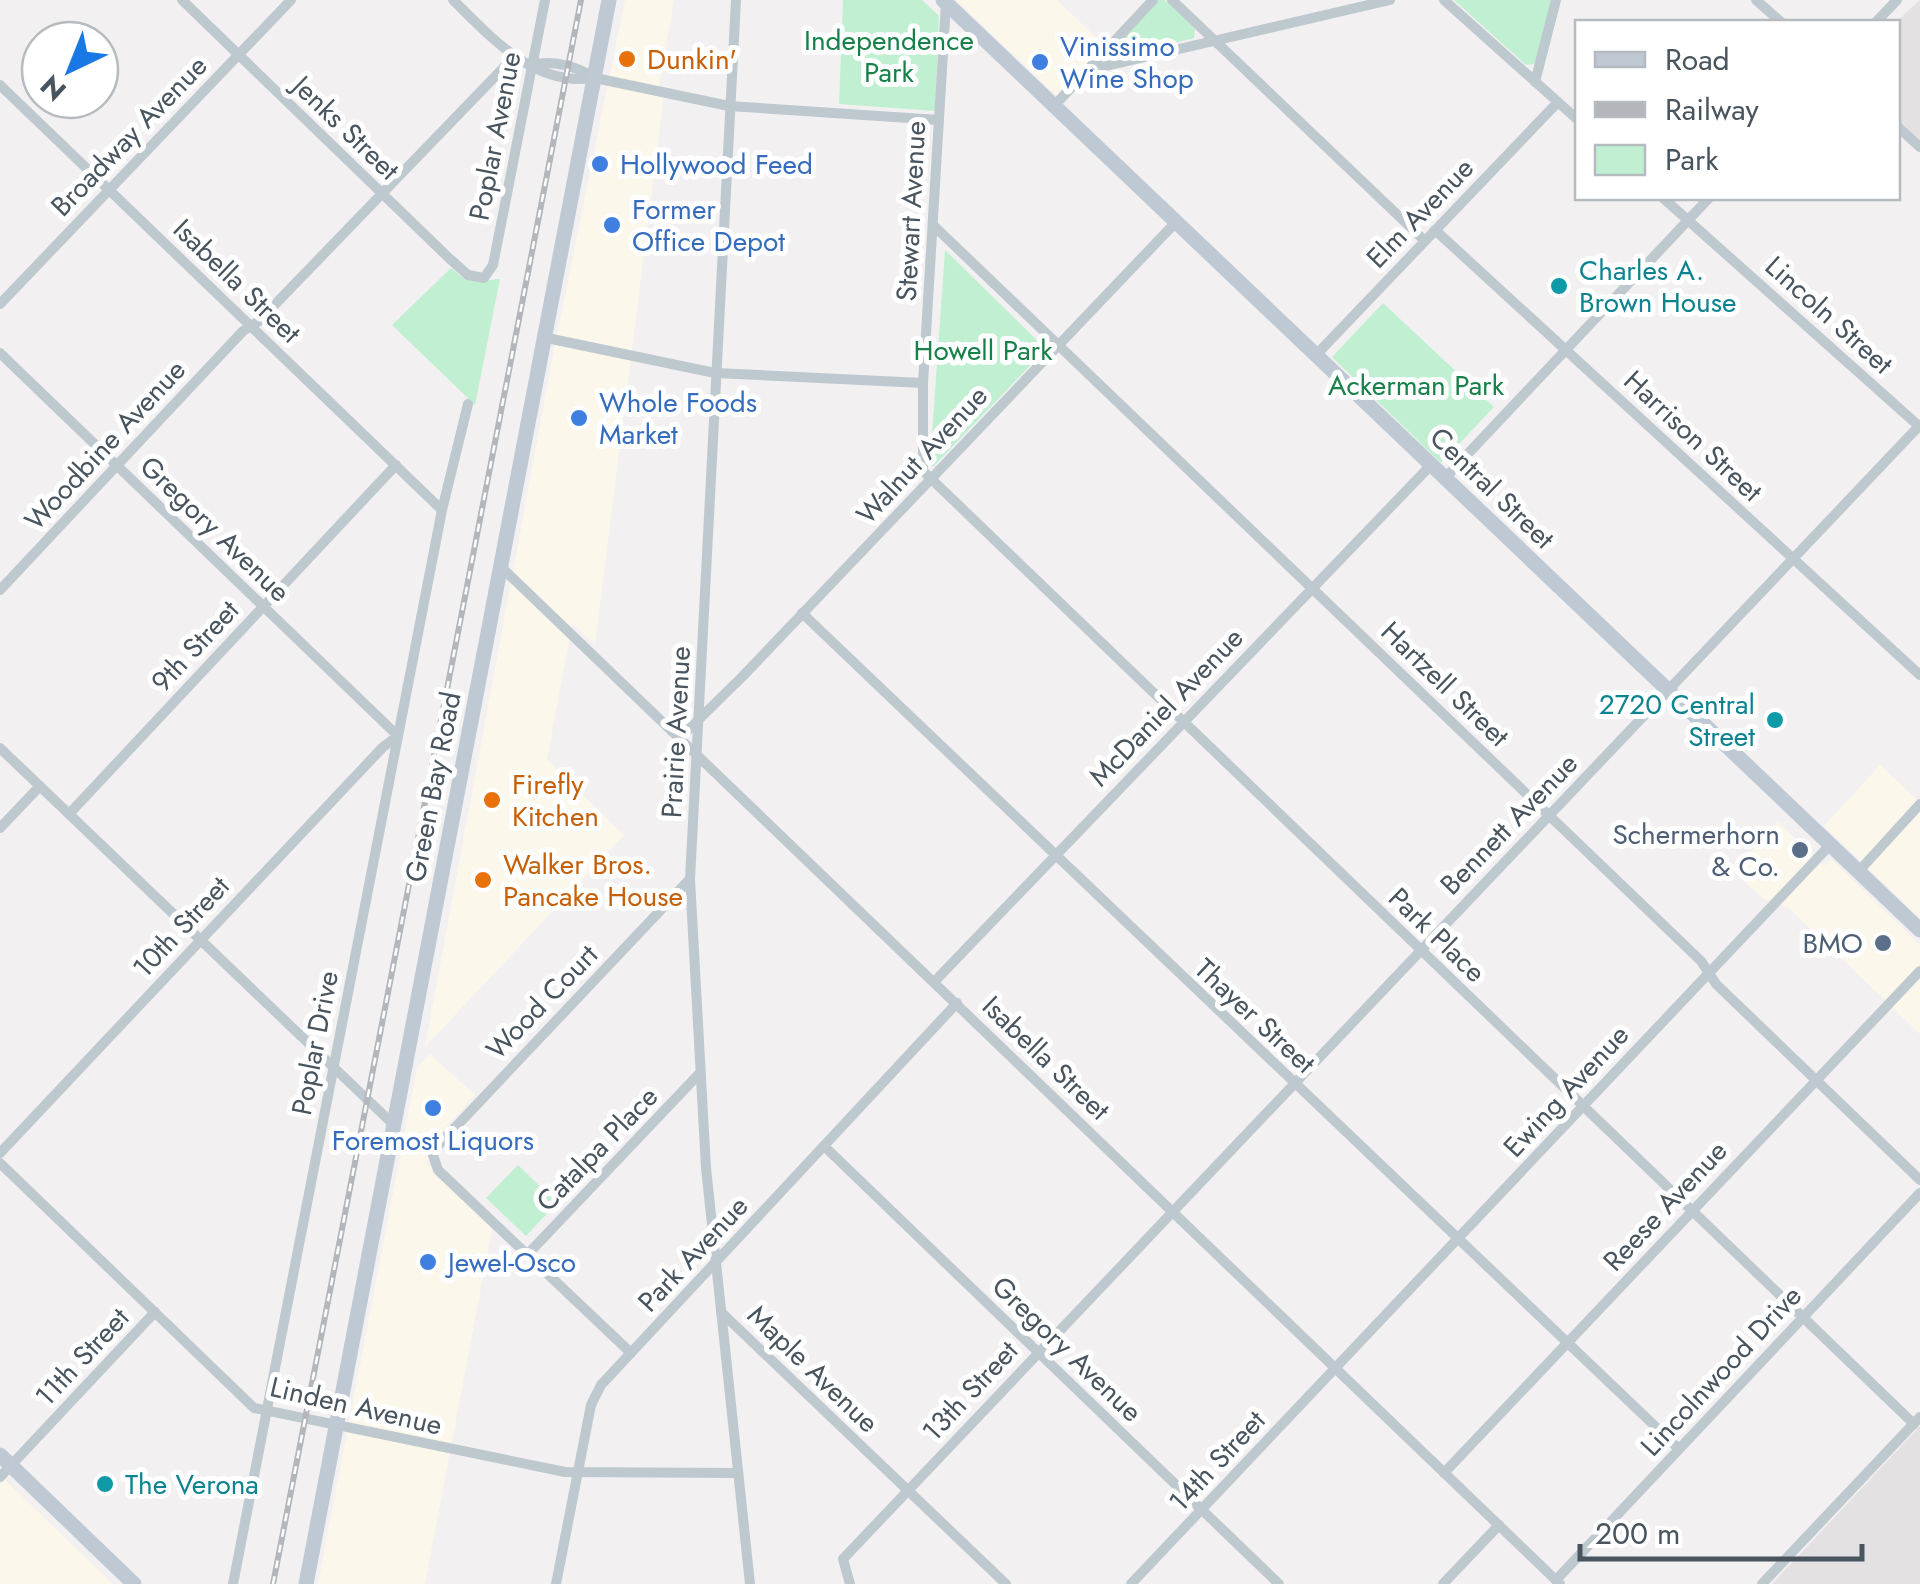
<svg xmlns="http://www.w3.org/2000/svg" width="1920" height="1584" viewBox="0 0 1920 1584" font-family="Jost,sans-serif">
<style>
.commercial{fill:#fcf7eb}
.education{fill:#e4e1e3}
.green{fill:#c0f0d1}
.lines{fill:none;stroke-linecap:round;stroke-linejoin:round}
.street{stroke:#bec8cf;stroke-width:10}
.secondary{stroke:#bec9d4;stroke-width:15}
.rail-casing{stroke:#b3b6bb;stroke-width:6}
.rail{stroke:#fff;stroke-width:2.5;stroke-dasharray:8;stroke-linecap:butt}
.food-dot{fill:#e8710a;stroke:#fff;stroke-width:4}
.shop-dot{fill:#3f7fe0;stroke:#fff;stroke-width:4}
.culture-dot{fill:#0f9aa8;stroke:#fff;stroke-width:4}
.service-dot{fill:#5c6f8a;stroke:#fff;stroke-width:4}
.labels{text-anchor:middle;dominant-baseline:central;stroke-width:10;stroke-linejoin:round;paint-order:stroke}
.park-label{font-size:28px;fill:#188149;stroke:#fff}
.shop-label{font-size:28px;fill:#366cbe;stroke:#fff;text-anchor:start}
.food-label{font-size:28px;fill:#c56008;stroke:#fff;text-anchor:start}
.street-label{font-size:28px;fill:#48545e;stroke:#fff}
.culture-label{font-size:28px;fill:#0d838f;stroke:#fff;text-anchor:start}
.service-label{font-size:28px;fill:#4e5e75;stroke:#fff;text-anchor:end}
</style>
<rect width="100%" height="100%" fill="#f3f0f1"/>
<!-- commercial -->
<g class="commercial">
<path d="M625,0H674L658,92L664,94L595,644L572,623L547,760L624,835L425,1047L553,355Z"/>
<path d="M956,0H1057L1105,46L1058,97Z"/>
<path d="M1880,765L1920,802V918L1824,826Z"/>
<path d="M1778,822L1824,866L1831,859L1920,945V1034L1788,907L1762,898L1733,871Z"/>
<path d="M430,1054L475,1095L431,1143L427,1163L492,1229L425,1584H318L417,1068Z"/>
<path d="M5,1480L113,1584H0V1484Z"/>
</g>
<!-- education -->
<g class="education">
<path d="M1920,0V140L1898,120L1896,22Z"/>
<path d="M1920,1426V1584H1772Z"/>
</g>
<!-- green -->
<g class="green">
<path d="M843,0H922L939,16L935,111L839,104Z"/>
<path d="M1157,0H1165L1195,29L1194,38L1119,57L1114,49Z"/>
<path d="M1454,0H1552L1535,64L1526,65Z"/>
<path d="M945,250L1046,349L933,467L930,463Z"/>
<path d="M451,268C471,286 476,281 500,279L475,405L392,325Z"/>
<path d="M1383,303L1494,407L1441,463L1332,357Z"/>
<path d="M518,1165L557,1203L526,1236L486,1198Z"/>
</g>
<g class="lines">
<!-- street -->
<g class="street">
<path d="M182,0L450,259L468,275L484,278L493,265L545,0"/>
<path d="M453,0C491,37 534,87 594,78"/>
<path d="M736,0L690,879L706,1168L750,1584"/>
<path d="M1172,0L1425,241"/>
<path d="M1444,0L1578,120"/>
<path d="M1756,0L1781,22"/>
<path d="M946,3L923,383V471L1914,1424"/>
<path d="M1876,22L1897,0"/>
<path d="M532,65C552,59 578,67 595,78L729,106L939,120"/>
<path d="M1089,70L1390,0"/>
<path d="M1535,82L1556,0"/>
<path d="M0,85L442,510"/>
<path d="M1054,106L1153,0"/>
<path d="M1898,127L1920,147"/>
<path d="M1663,198L1920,427"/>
<path d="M933,225L1701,961L1716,984L1920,1180"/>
<path d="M1435,230L1920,675"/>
<path d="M0,304L291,0"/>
<path d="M547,338L715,373L923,383"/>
<path d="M0,353L398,736L383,747L0,1153"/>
<path d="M1316,355L1558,102"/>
<path d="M1445,478L1709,198"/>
<path d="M500,566L1560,1584"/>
<path d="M0,590L243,331L259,321L513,58"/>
<path d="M802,613L1679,1449"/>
<path d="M677,735L687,731L743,676L1176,222"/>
<path d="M0,748L395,1126"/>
<path d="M69,814L396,465"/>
<path d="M0,828L40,786"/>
<path d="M1858,872L1920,804"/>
<path d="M935,981L1431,465"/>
<path d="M824,1146L1279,1584"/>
<path d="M0,1163L254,1408L565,1472L738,1473"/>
<path d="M527,1255L699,1074"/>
<path d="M721,1312L1006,1584"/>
<path d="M631,1353L438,1170L432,1152L690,879"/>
<path d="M1444,1473L1920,971"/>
<path d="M0,1477L155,1312"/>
<path d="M1556,1580L1920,1193"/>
<path d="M233,1584L442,510L468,404"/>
<path d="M556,1584L591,1405L601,1385L957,1003"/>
<path d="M850,1584L843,1559L1920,425"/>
<path d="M1131,1584L1830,845"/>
<path d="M1443,1584L1499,1525"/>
<path d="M1762,1584L1920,1417"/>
</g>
<!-- secondary -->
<g class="secondary">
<path d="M943,0L1920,930"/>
<path d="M0,1455L134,1584"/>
<path d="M306,1584L609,0"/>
</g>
<defs>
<path id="rail" d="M273,1584L581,0"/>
</defs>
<!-- rail casing -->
<use href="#rail" class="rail-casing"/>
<!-- rail -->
<use href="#rail" class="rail"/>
</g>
<!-- markers -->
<g class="food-dot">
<circle cx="627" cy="59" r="10"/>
<circle cx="492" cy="800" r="10"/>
<circle cx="483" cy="880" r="10"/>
</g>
<g class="shop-dot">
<circle cx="1040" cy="62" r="10"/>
<circle cx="600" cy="164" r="10"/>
<circle cx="612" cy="225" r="10"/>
<circle cx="579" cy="418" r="10"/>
<circle cx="433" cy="1108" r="10"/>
<circle cx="428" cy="1262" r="10"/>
</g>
<g class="culture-dot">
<circle cx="1559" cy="286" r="10"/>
<circle cx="1775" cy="720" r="10"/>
<circle cx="105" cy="1484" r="10"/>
</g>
<g class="service-dot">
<circle cx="1800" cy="850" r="10"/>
<circle cx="1883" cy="943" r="10"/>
</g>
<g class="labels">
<!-- park labels -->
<g class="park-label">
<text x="889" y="40">Independence<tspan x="889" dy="32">Park</tspan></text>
<text x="983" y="350">Howell Park</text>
<text x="1416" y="385">Ackerman Park</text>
</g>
<!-- shop labels -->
<g class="shop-label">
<text x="1060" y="46">Vinissimo<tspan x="1060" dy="32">Wine Shop</tspan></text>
<text x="620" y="164">Hollywood Feed</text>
<text x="632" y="209">Former<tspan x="632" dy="32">Office Depot</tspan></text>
<text x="599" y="402">Whole Foods<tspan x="599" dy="32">Market</tspan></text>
<text x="433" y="1140" text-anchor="middle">Foremost Liquors</text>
<text x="448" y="1262">Jewel-Osco</text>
</g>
<!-- food labels -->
<g class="food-label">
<text x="647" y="59">Dunkin'</text>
<text x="512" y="784">Firefly<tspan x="512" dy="32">Kitchen</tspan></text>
<text x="503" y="864">Walker Bros.<tspan x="503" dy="32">Pancake House</tspan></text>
</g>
<!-- street labels -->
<g class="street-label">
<text transform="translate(346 128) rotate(44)">Jenks Street</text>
<text transform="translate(129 136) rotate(-46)">Broadway Avenue</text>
<text transform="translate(495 136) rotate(-79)">Poplar Avenue</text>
<text transform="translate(911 211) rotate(-87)">Stewart Avenue</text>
<text transform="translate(1420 213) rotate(-46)">Elm Avenue</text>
<text transform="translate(237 281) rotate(44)">Isabella Street</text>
<text transform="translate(1829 315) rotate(42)">Lincoln Street</text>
<text transform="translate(1693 436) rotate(43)">Harrison Street</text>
<text transform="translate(105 445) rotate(-47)">Woodbine Avenue</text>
<text transform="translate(922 455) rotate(-47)">Walnut Avenue</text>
<text transform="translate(1492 488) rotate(44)">Central Street</text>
<text transform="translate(215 529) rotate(44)">Gregory Avenue</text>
<text transform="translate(195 646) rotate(-47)">9th Street</text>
<text transform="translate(1445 684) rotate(44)">Hartzell Street</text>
<text transform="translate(1166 707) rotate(-46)">McDaniel Avenue</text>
<text transform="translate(676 732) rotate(-87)">Prairie Avenue</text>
<text transform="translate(433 787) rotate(-79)">Green Bay Road</text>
<text transform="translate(1509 824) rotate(-46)">Bennett Avenue</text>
<text transform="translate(181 927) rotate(-47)">10th Street</text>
<text transform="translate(1437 935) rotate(44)">Park Place</text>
<text transform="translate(542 1002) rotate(-46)">Wood Court</text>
<text transform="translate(1255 1016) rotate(43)">Thayer Street</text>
<text transform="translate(315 1043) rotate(-79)">Poplar Drive</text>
<text transform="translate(1046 1058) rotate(44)">Isabella Street</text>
<text transform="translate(1566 1091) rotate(-47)">Ewing Avenue</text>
<text transform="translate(597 1149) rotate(-46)">Catalpa Place</text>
<text transform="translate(1665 1206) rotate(-47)">Reese Avenue</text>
<text transform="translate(693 1254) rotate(-47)">Park Avenue</text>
<text transform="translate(1067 1349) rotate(44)">Gregory Avenue</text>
<text transform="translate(82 1357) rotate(-47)">11th Street</text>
<text transform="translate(813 1369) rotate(44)">Maple Avenue</text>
<text transform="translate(1721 1371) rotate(-47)">Lincolnwood Drive</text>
<text transform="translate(970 1391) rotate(-47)">13th Street</text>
<text transform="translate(356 1406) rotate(13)">Linden Avenue</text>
<text transform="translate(1217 1461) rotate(-47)">14th Street</text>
</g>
<!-- culture labels -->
<g class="culture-label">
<text x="1579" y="270">Charles A.<tspan x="1579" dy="32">Brown House</tspan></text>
<text x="1755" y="704" text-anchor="end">2720 Central<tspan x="1755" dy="32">Street</tspan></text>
<text x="125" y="1484">The Verona</text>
</g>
<!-- service labels -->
<g class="service-label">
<text x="1780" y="834">Schermerhorn<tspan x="1780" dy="32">&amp; Co.</tspan></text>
<text x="1863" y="943">BMO</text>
</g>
</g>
<!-- legend -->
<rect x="1575" y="20" width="325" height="180" fill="#ffffff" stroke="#b6bbbf" stroke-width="2.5"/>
<rect x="1595" y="52" width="50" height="15" fill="#bec9d4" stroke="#b6bbbf" stroke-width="2.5"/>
<text x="1665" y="70" font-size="30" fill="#48545e">Road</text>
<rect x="1595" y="102" width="50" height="15" fill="#b3b6bb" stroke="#b6bbbf" stroke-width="2.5"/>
<text x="1665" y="120" font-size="30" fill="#48545e">Railway</text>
<rect x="1595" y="145" width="50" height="30" fill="#c0f0d1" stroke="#b6bbbf" stroke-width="2.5"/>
<text x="1665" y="170" font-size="30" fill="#48545e">Park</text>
<!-- north arrow -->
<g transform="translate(70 70) rotate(223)"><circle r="48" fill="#ffffff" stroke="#b6bbbf" stroke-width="2.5"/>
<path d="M0-8L18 38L0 25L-18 38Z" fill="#1a78e4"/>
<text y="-15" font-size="28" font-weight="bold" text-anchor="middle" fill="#48545e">N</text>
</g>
<!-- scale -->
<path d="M1580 1544v15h282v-15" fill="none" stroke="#48545e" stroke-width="5"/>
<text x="1595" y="1544" font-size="30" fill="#48545e" stroke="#ffffff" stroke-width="8" paint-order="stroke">200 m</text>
</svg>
